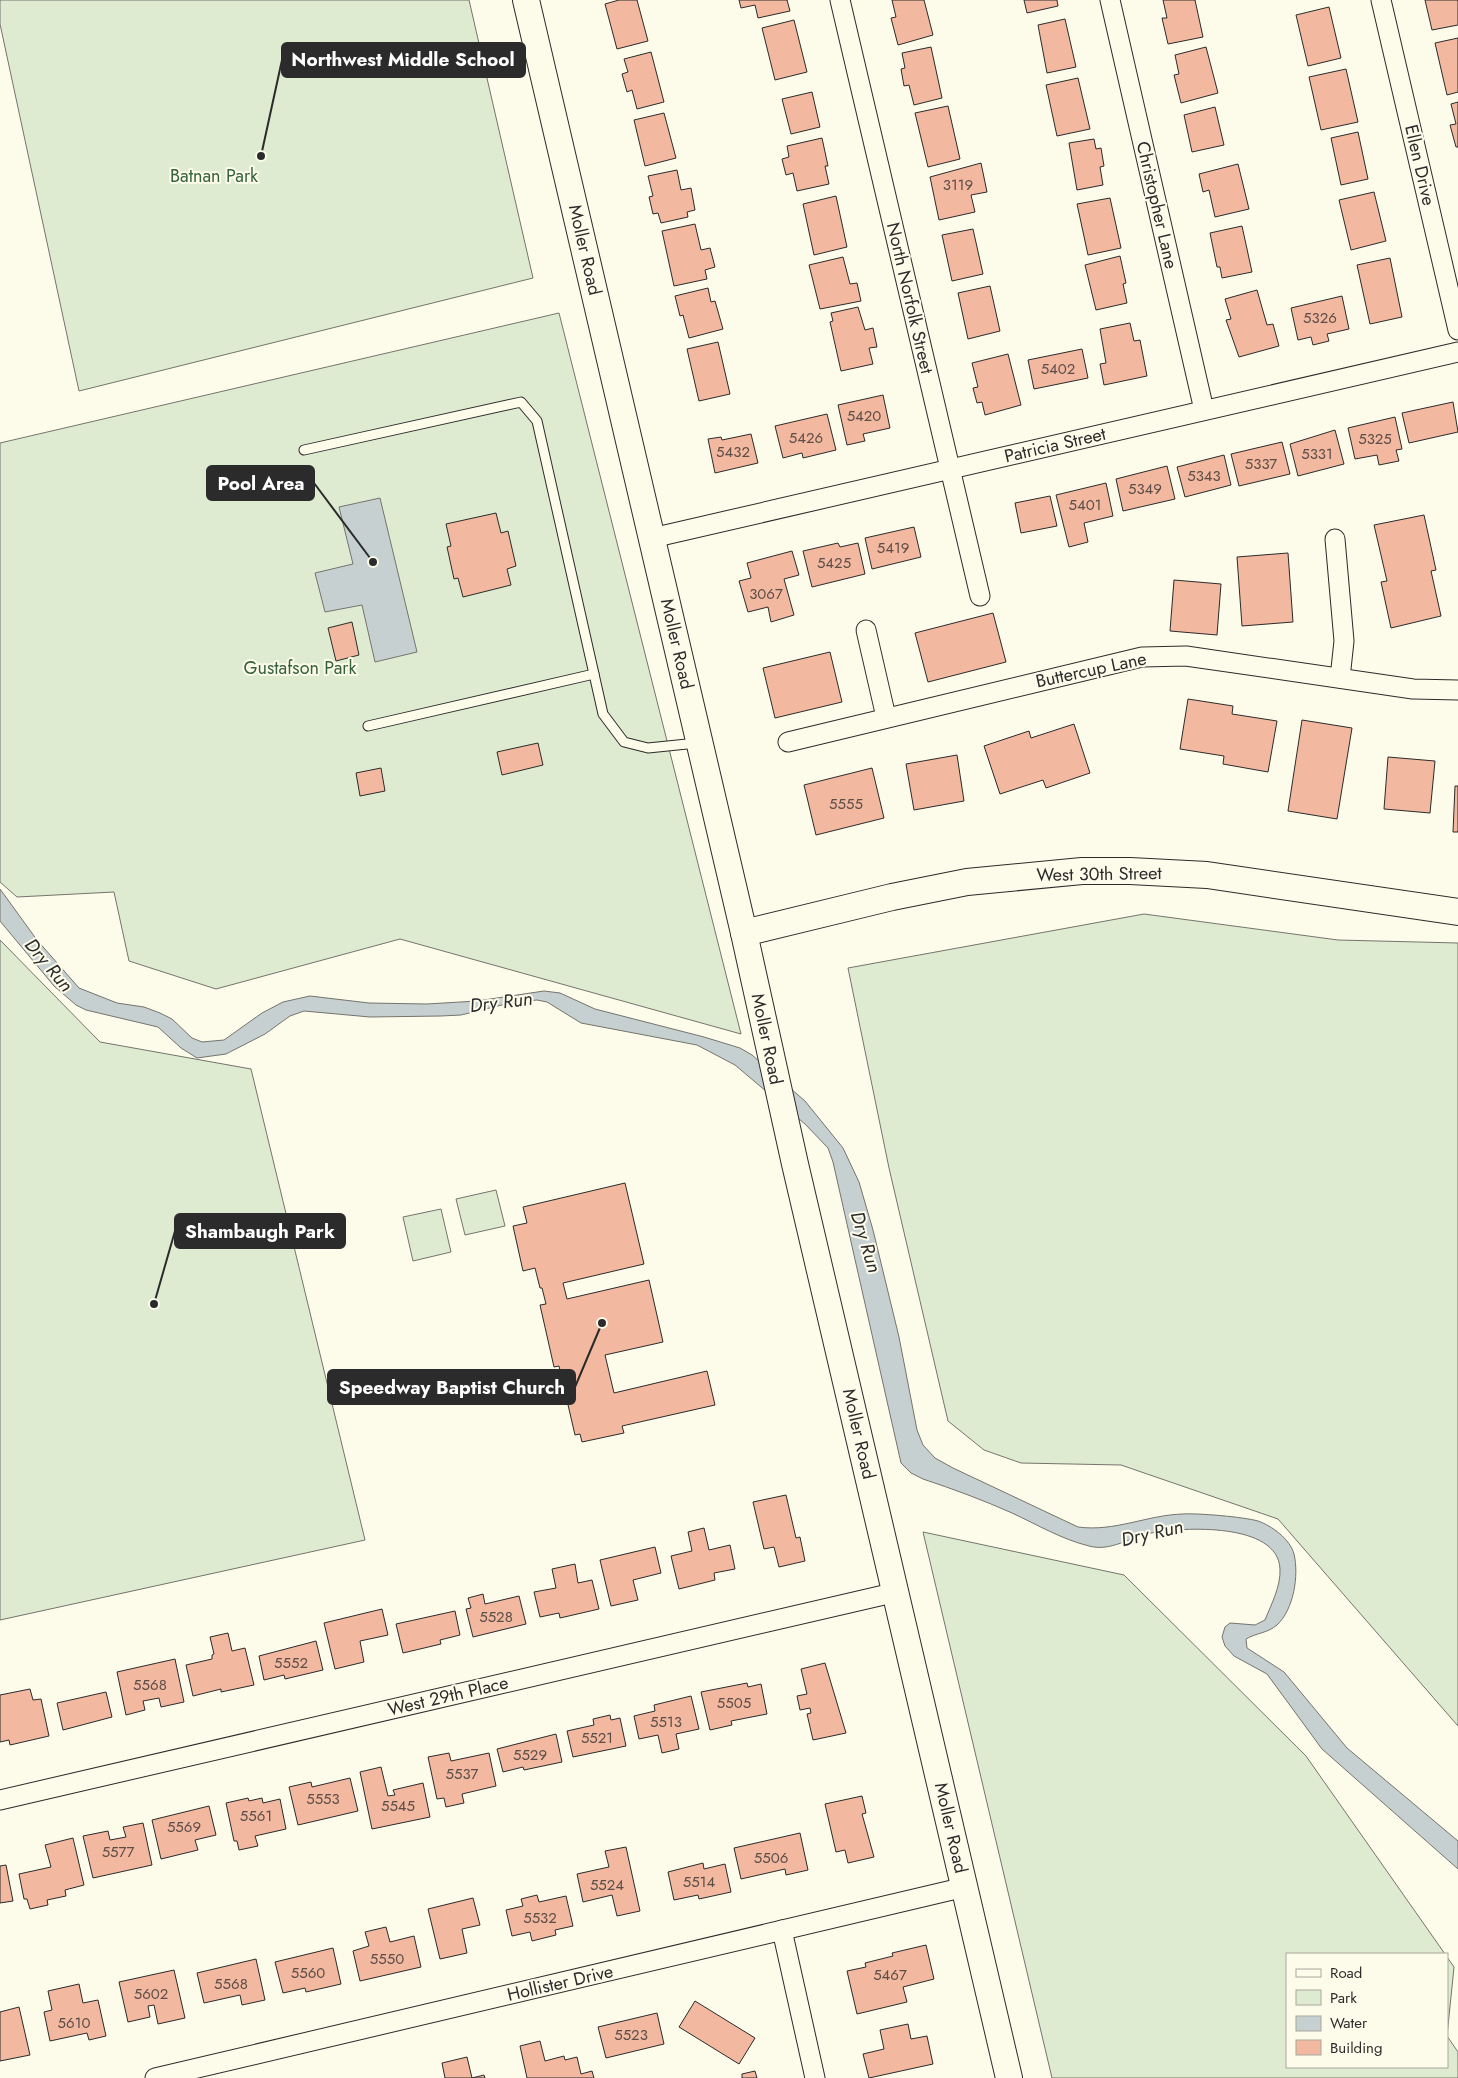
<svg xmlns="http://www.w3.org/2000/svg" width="1458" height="2078" viewBox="0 0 1458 2078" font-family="Jost,sans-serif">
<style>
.green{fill:#deebd1;stroke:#74746e}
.water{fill:#c7d0d0;stroke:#74746e}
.building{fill:#f2b8a0;stroke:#2b2b2b}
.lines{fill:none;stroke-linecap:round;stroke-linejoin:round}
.lane-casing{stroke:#2b2b2b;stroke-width:11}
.street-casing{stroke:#2b2b2b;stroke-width:21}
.secondary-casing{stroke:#2b2b2b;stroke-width:28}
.lane{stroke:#fdfbea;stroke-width:9}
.street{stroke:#fdfbea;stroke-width:19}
.secondary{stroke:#fdfbea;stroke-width:26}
.labels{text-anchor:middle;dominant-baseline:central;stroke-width:4;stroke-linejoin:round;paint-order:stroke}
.number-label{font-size:15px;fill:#5d4e48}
.street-label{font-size:18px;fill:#2b2b2b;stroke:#fdfbea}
.park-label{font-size:18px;fill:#34623c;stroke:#fdfbea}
.water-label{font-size:19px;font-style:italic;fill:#2b2b2b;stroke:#fdfbea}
.leader{fill:none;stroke:#2b2b2b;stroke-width:2}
.callout-dot{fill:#2b2b2b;stroke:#fdfbea;stroke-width:2}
.callout{fill:#2b2b2b;stroke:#2b2b2b;stroke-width:2}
.callout-label{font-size:19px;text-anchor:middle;font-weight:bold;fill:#fff}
</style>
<rect width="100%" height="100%" fill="#fdfbea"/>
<!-- green -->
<g class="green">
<path d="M0,0H469L533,278L79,391L0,24Z"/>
<path d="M559,313L741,1034L400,939L216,989L129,961L114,892L17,897L0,882V443Z"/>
<path d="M1144,914L1338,940L1458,943V1726L1278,1519L1121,1465L1021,1463L984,1450L948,1421L889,1168L848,968Z"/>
<path d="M0,940L100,1042L251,1069L365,1540L0,1620Z"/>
<path d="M496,1190L505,1226L465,1235L456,1199Z"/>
<path d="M441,1209L451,1252L413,1261L403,1217Z"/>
<path d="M923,1532L1124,1575L1306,1756L1445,1954H1287V2067H1447V1957L1454,1967L1447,2036L1458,2052V2078H1052Z"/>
</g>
<!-- water -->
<g class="water">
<path d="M380,498L417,652L375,662L362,605L325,612L315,573L353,564L339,507Z"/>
<path d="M0,889L37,940L79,988L117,1003L144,1007L160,1013L172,1019L192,1038L202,1042L224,1040L262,1013L283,1002L310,996L369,1003L427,1004L477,1001L544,991L560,993L595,1009L704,1037L740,1048L752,1055L805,1101L843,1148L859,1182L873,1230L899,1337L917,1430L923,1445L935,1458L953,1468L1078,1527C1115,1532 1147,1515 1183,1514C1198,1513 1244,1517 1258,1521C1272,1526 1290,1539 1294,1554C1299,1575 1294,1609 1277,1625C1268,1633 1256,1633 1246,1639L1247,1648L1284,1672L1347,1748L1458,1841V1869L1322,1749L1267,1674L1234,1656L1225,1646L1222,1637L1225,1627L1230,1623L1255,1625L1265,1620C1271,1605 1281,1586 1280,1569C1278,1522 1183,1527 1151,1533C1130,1537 1111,1552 1089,1546C1061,1539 1038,1525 1012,1513C983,1500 953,1489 923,1479L911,1473L901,1463L833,1162L828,1148L805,1124L735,1065L697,1045L581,1023L547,1002L537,1000L510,1003L461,1015L441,1016L370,1017L304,1011L290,1016L265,1034L226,1054L197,1058L181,1048L158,1027L86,1010L76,1005L54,986L0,921Z"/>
</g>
<!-- building -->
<g class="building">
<path d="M619,0H637L648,41L617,49L605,4Z"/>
<path d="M739,0H787L790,11L758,18L755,5L741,8Z"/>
<path d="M892,0H924L933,35L898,45L891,18L896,17Z"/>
<path d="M1024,0H1057L1058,6L1027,13Z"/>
<path d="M1163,0H1195L1203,37L1168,44L1162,18H1167Z"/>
<path d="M1425,0H1458V25L1432,30Z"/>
<path d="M1329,7L1341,58L1308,66L1296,15Z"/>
<path d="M1065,19L1076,67L1047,73L1038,25Z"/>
<path d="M794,20L807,72L775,80L762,28Z"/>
<path d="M1458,38V92L1447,95L1435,43Z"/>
<path d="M931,47L942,98L914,105L909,85L904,86L901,69L905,68L902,53Z"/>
<path d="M1206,47L1218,93L1181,103L1174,75L1179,74L1175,55Z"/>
<path d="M651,52L664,102L637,109L632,90L627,92L622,74L628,72L624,59Z"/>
<path d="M1346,69L1358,122L1321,130L1309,77Z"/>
<path d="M1078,78L1090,129L1057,136L1046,85Z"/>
<path d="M812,92L820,127L791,134L782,99Z"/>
<path d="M1458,102V147H1456L1450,125L1456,124L1451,104Z"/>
<path d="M948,106L960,159L928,167L915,113Z"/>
<path d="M1215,107L1224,145L1192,152L1184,115Z"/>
<path d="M664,113L676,158L645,166L634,120Z"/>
<path d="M1358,132L1368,179L1341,185L1331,138Z"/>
<path d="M822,138L828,166H825L829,184L797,191L793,173L786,175L782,159L789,157L787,146Z"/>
<path d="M1094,139L1096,149L1101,148L1104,166L1100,167L1103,185L1077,190L1069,143Z"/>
<path d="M981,163L987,192L971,195L975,212L939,220L930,177Z"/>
<path d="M1238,164L1249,209L1215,217L1209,190L1203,192L1199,174Z"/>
<path d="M677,170L681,190L691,188L695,210L687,212L688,217L661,223L658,213L653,214L649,197L653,196L648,176Z"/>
<path d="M1374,192L1386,241L1351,250L1339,200Z"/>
<path d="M836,196L847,247L814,255L803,204Z"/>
<path d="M1110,198L1121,248L1088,255L1077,204Z"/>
<path d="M695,224L701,250L710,248L715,267L705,270L707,279L674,286L662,231Z"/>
<path d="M1242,226L1252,272L1222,278L1220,267H1217L1210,233Z"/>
<path d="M973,229L983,274L952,281L942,235Z"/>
<path d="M1120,256L1126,283L1123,284L1127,303L1096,310L1085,265Z"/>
<path d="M843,257L850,284L857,283L861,301L820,309L809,265Z"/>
<path d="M1390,258L1402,317L1370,324L1357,265Z"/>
<path d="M990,286L1000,331L968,339L958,293Z"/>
<path d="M708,288L711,302L715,301L723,329L689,338L683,315L680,316L675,296Z"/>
<path d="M1257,290L1267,325L1273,324L1279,346L1239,357L1226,320L1231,319L1225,299Z"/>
<path d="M1342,296L1349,329L1327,334L1329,341L1313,345L1311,337L1298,340L1291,308Z"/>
<path d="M858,307L865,330L873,328L877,347L869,348L873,364L841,371L830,322L833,321L831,313Z"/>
<path d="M1130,323L1134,341L1140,340L1147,376L1104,385L1100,364L1106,363L1100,329Z"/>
<path d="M718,342L730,394L699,401L687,349Z"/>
<path d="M1082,349L1088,378L1034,389L1028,360Z"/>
<path d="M1008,354L1021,405L985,415L982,402L977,403L973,388L978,387L972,363Z"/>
<path d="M883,395L890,428L863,434L865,441L847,445L838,405Z"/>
<path d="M1453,402L1458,432L1409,443L1402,413Z"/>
<path d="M827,414L836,450L803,458L802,453L783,458L775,426Z"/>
<path d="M1395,417L1402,449L1396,450L1399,461L1379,465L1377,455L1355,459L1348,428Z"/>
<path d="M1335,430L1344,464L1298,476L1290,444Z"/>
<path d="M751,434L758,463L715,473L708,439L721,437L722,440Z"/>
<path d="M1282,442L1290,474L1239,486L1231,454Z"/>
<path d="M1224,455L1231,485L1185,497L1177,467Z"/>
<path d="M1167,466L1175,499L1123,511L1116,479Z"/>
<path d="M1106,483L1113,516L1084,523L1088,542L1069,547L1056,495Z"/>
<path d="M1050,496L1057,526L1021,533L1015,503Z"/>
<path d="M496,513L501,533L508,531L516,566L507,569L511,585L463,597L458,578L454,579L447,547L451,546L446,524Z"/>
<path d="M1424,515L1436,570L1431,571L1441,616L1391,628L1381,582L1387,581L1374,525Z"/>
<path d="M914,527L921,557L872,569L865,538Z"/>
<path d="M838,543L840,547L858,543L865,574L812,587L803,551Z"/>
<path d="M792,551L799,575L784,579L794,615L771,622L768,607L748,612L739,581L751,578L747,563Z"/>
<path d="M1288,553L1293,622L1242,626L1237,557Z"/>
<path d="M1174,580L1221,584L1217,635L1170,631Z"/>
<path d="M993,613L1006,662L928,682L915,633Z"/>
<path d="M352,622L359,655L336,661L328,628Z"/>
<path d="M830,652L842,702L775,718L763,668Z"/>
<path d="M1188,699L1233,706L1232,714L1277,721L1268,772L1223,764L1224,756L1180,749Z"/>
<path d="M1302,720L1352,728L1337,819L1288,811Z"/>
<path d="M1074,724L1090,773L1046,788L1043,780L1000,794L984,746L1029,731L1031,738Z"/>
<path d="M538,743L543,765L502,775L497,752Z"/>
<path d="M957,755L964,801L914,810L906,764Z"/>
<path d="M1388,757L1435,761L1430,813L1384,809Z"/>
<path d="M381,768L385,791L360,796L356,773Z"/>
<path d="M872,768L884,818L816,835L804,785Z"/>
<path d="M1455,786H1458V832H1453Z"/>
<path d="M625,1183L644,1264L563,1283L567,1299L649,1280L663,1342L605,1355L614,1393L707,1371L715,1405L622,1426L624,1433L582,1442L580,1434L575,1435L559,1366L554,1367L540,1305L546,1304L542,1288H540L535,1268L523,1271L513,1226L527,1223L523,1207Z"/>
<path d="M786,1495L796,1538L800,1537L805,1561L779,1567L774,1547L764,1549L753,1502Z"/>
<path d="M704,1528L709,1550L730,1545L735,1569L714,1573L715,1580L679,1589L671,1556L692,1551L688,1532Z"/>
<path d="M655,1547L661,1573L633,1580L638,1600L611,1606L600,1560Z"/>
<path d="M575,1564L578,1583L592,1580L599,1609L560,1618L559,1613L540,1617L534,1592L556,1588L552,1569Z"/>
<path d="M483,1594L485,1604L519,1596L526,1624L473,1637L466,1609L471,1608L468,1598Z"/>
<path d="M382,1609L388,1635L360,1641L364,1662L335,1669L324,1623Z"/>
<path d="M455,1611L460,1635L440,1640L441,1644L403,1653L396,1624Z"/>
<path d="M228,1633L232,1651L245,1648L254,1685L221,1692V1689L193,1696L186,1665L212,1659V1655L214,1654L210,1637Z"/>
<path d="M316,1641L323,1670L285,1679L284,1675L264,1680L259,1656Z"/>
<path d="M175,1659L184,1702L161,1707L159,1698L143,1701L145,1710L126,1715L117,1672Z"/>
<path d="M825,1663L846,1733L813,1740L807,1714L811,1713L810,1708L800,1710L797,1696L807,1694L801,1669Z"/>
<path d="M747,1683L748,1687L761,1684L767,1714L731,1721L732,1725L710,1730L701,1692Z"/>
<path d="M30,1689L33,1700L41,1699L49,1736L10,1745L9,1740L0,1742V1695Z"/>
<path d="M106,1692L112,1717L63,1730L57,1703Z"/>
<path d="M691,1696L699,1729L676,1734L679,1749L662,1753L658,1735L639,1739L634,1716L655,1711L654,1705Z"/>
<path d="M610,1715L611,1720L620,1718L626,1746L573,1757L567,1731L594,1725L593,1719Z"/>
<path d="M556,1734L562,1762L524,1770L523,1767L503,1772L497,1749Z"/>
<path d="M449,1753L451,1761L489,1753L496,1786L462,1794L464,1803L446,1807L444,1798L437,1799L428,1757Z"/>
<path d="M381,1767L388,1796L395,1795L393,1790L423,1783L430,1817L372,1829L360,1772Z"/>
<path d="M350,1778L358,1811L298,1825L289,1787L311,1782L312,1787Z"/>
<path d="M862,1796L866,1813L862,1814L874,1857L848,1863L845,1850L836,1852L825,1804Z"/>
<path d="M248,1798L249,1801L262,1798L263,1803L280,1799L286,1829L255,1836L258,1846L239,1850L237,1841H234L226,1803Z"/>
<path d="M209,1806L216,1835L195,1840L198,1850L161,1859L152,1820Z"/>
<path d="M143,1823L152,1865L93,1878L83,1836L108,1831L110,1840L126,1837L123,1827Z"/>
<path d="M800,1833L808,1870L786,1875L785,1869L741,1879L734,1848Z"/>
<path d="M73,1838L84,1885L65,1890L66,1896L47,1900L48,1905L30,1909L27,1899H24L19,1874L51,1867L45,1845Z"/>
<path d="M626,1847L640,1911L617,1916L612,1895L583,1902L577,1874L609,1867L605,1851Z"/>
<path d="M703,1863L704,1869L725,1864L731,1892L699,1899L698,1895L674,1900L668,1872Z"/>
<path d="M6,1865L13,1901L0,1903V1866Z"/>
<path d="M537,1895L539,1902L566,1896L573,1926L555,1930L556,1935L532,1941L530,1932L512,1936L506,1910L523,1906L521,1899Z"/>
<path d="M473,1898L480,1925L462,1929L467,1953L440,1959L428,1909Z"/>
<path d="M386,1927L390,1942L414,1936L421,1967L360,1981L353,1951L369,1946L365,1932Z"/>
<path d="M926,1945L934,1979L903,1987L907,2002L857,2014L847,1971L866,1967L865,1963L893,1956L892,1953Z"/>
<path d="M333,1948L341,1984L306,1992L305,1988L283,1993L275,1962Z"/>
<path d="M256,1959L265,2000L242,2005L240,1995L204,2003L197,1973Z"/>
<path d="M174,1970L185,2018L158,2024L154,2005L148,2006L150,2017L128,2022L119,1982Z"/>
<path d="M79,1984L83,2003L98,2000L106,2036L89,2040L87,2033L50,2041L44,2012L52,2010L48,1991Z"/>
<path d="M695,2001L755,2038L739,2064L679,2027Z"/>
<path d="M19,2007L30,2055L0,2061V2012Z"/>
<path d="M657,2013L664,2044L606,2058L598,2027Z"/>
<path d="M908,2024L911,2039L927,2036L933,2064L869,2078L863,2054L884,2049L880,2030Z"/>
<path d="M540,2041L545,2061L564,2056L565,2060L577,2057L581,2074L592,2071L594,2078H527L520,2046Z"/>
<path d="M467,2057L472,2078L484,2075L485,2078H445L442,2063Z"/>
<path d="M755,2071L757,2078H742V2074Z"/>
</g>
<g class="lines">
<defs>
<g id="lane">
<path d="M304,450L521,402L537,421L603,714L624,742L648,748L697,743"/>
<path d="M368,726L594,674"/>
</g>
<g id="street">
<path d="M840,0L980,596"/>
<path d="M1110,0L1204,410"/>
<path d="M1381,0L1458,330"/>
<path d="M652,538L1458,352"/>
<path d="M1335,539L1344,641L1340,678"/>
<path d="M866,630L886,717"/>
<path d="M788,742L1142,657L1186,656L1413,689L1458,690"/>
<path d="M0,1800L897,1592"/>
<path d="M782,1930L815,2078"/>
<path d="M155,2078L965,1887"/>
</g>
<g id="secondary">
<path d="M526,0L744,933L795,1164L1009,2078"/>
<path d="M744,933L892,897L967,882L1082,871H1130L1207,875L1458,912"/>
</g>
</defs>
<!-- lane casing -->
<use href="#lane" class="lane-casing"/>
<!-- street casing -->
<use href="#street" class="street-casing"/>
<!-- secondary casing -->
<use href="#secondary" class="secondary-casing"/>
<!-- lane -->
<use href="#lane" class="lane"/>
<!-- street -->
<use href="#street" class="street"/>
<!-- secondary -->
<use href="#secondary" class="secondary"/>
</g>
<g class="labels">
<!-- number labels -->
<g class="number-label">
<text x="958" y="185">3119</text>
<text x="1320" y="318">5326</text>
<text x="1058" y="369">5402</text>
<text x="864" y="416">5420</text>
<text x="806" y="438">5426</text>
<text x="1375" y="439">5325</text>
<text x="733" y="452">5432</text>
<text x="1317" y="454">5331</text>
<text x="1261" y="464">5337</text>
<text x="1204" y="476">5343</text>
<text x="1145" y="489">5349</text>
<text x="1085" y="505">5401</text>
<text x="893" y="548">5419</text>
<text x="834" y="563">5425</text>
<text x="766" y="594">3067</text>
<text x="846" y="804">5555</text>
<text x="496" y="1617">5528</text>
<text x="291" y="1663">5552</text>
<text x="150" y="1685">5568</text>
<text x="734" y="1703">5505</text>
<text x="666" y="1722">5513</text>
<text x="597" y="1738">5521</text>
<text x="530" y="1755">5529</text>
<text x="462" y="1774">5537</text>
<text x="323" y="1799">5553</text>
<text x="398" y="1806">5545</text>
<text x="256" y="1816">5561</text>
<text x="184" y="1827">5569</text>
<text x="118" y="1852">5577</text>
<text x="771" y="1858">5506</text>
<text x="699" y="1882">5514</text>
<text x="607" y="1885">5524</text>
<text x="540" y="1918">5532</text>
<text x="387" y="1959">5550</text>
<text x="308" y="1973">5560</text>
<text x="890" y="1975">5467</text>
<text x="231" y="1984">5568</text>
<text x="151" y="1994">5602</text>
<text x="74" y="2023">5610</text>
<text x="631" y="2035">5523</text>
</g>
<!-- street labels -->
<g class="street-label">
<text transform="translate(1420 165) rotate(77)">Ellen Drive</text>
<text transform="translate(1157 205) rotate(77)">Christopher Lane</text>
<text transform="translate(585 250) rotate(77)">Moller Road</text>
<text transform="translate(910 298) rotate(77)">North Norfolk Street</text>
<text transform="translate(1055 445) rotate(-13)">Patricia Street</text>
<text transform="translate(677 644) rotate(77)">Moller Road</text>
<text transform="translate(1091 670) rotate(-12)">Buttercup Lane</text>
<text transform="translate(1099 874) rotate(-1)">West 30th Street</text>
<text transform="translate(767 1039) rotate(78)">Moller Road</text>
<text transform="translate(859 1434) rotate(77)">Moller Road</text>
<text transform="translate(448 1696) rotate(-13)">West 29th Place</text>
<text transform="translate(951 1828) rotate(77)">Moller Road</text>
<text transform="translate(560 1983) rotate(-13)">Hollister Drive</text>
</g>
<!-- park labels -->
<g class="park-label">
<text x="214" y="176">Batnan Park</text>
<text x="300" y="668">Gustafson Park</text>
</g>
<!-- water labels -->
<g class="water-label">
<text transform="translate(49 965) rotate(50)">Dry Run</text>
<text transform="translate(501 1002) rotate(-7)">Dry Run</text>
<text transform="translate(866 1242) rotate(73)">Dry Run</text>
<text transform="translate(1152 1533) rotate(-13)">Dry Run</text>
</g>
</g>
<!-- callouts -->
<path class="leader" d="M261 156L282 60M373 562L314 483M154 1304L175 1231M602 1323L575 1387"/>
<g class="callout-dot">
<circle cx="261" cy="156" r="5"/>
<circle cx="373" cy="562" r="5"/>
<circle cx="154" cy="1304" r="5"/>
<circle cx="602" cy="1323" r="5"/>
</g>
<g class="callout">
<rect x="282" y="43" width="243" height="34" rx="5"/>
<rect x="207" y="466" width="107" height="34" rx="5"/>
<rect x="175" y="1214" width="170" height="34" rx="5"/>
<rect x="328" y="1370" width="247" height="34" rx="5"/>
</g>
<g class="callout-label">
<text x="403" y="66">Northwest Middle School</text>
<text x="261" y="490">Pool Area</text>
<text x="260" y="1238">Shambaugh Park</text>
<text x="452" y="1394">Speedway Baptist Church</text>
</g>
<!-- legend -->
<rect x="1286" y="1953" width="162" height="115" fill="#fdfbea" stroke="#a9a89e"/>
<rect x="1296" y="1969" width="25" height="8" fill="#fdfbea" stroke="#a9a89e"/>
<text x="1330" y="1978" font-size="15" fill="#2b2b2b">Road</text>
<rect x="1296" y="1990" width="25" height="15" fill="#deebd1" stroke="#a9a89e"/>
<text x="1330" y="2003" font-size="15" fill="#2b2b2b">Park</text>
<rect x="1296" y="2016" width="25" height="15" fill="#c7d0d0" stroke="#a9a89e"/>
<text x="1330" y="2028" font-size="15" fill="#2b2b2b">Water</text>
<rect x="1296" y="2040" width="25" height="15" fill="#f2b8a0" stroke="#a9a89e"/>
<text x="1330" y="2053" font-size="15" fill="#2b2b2b">Building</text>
</svg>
